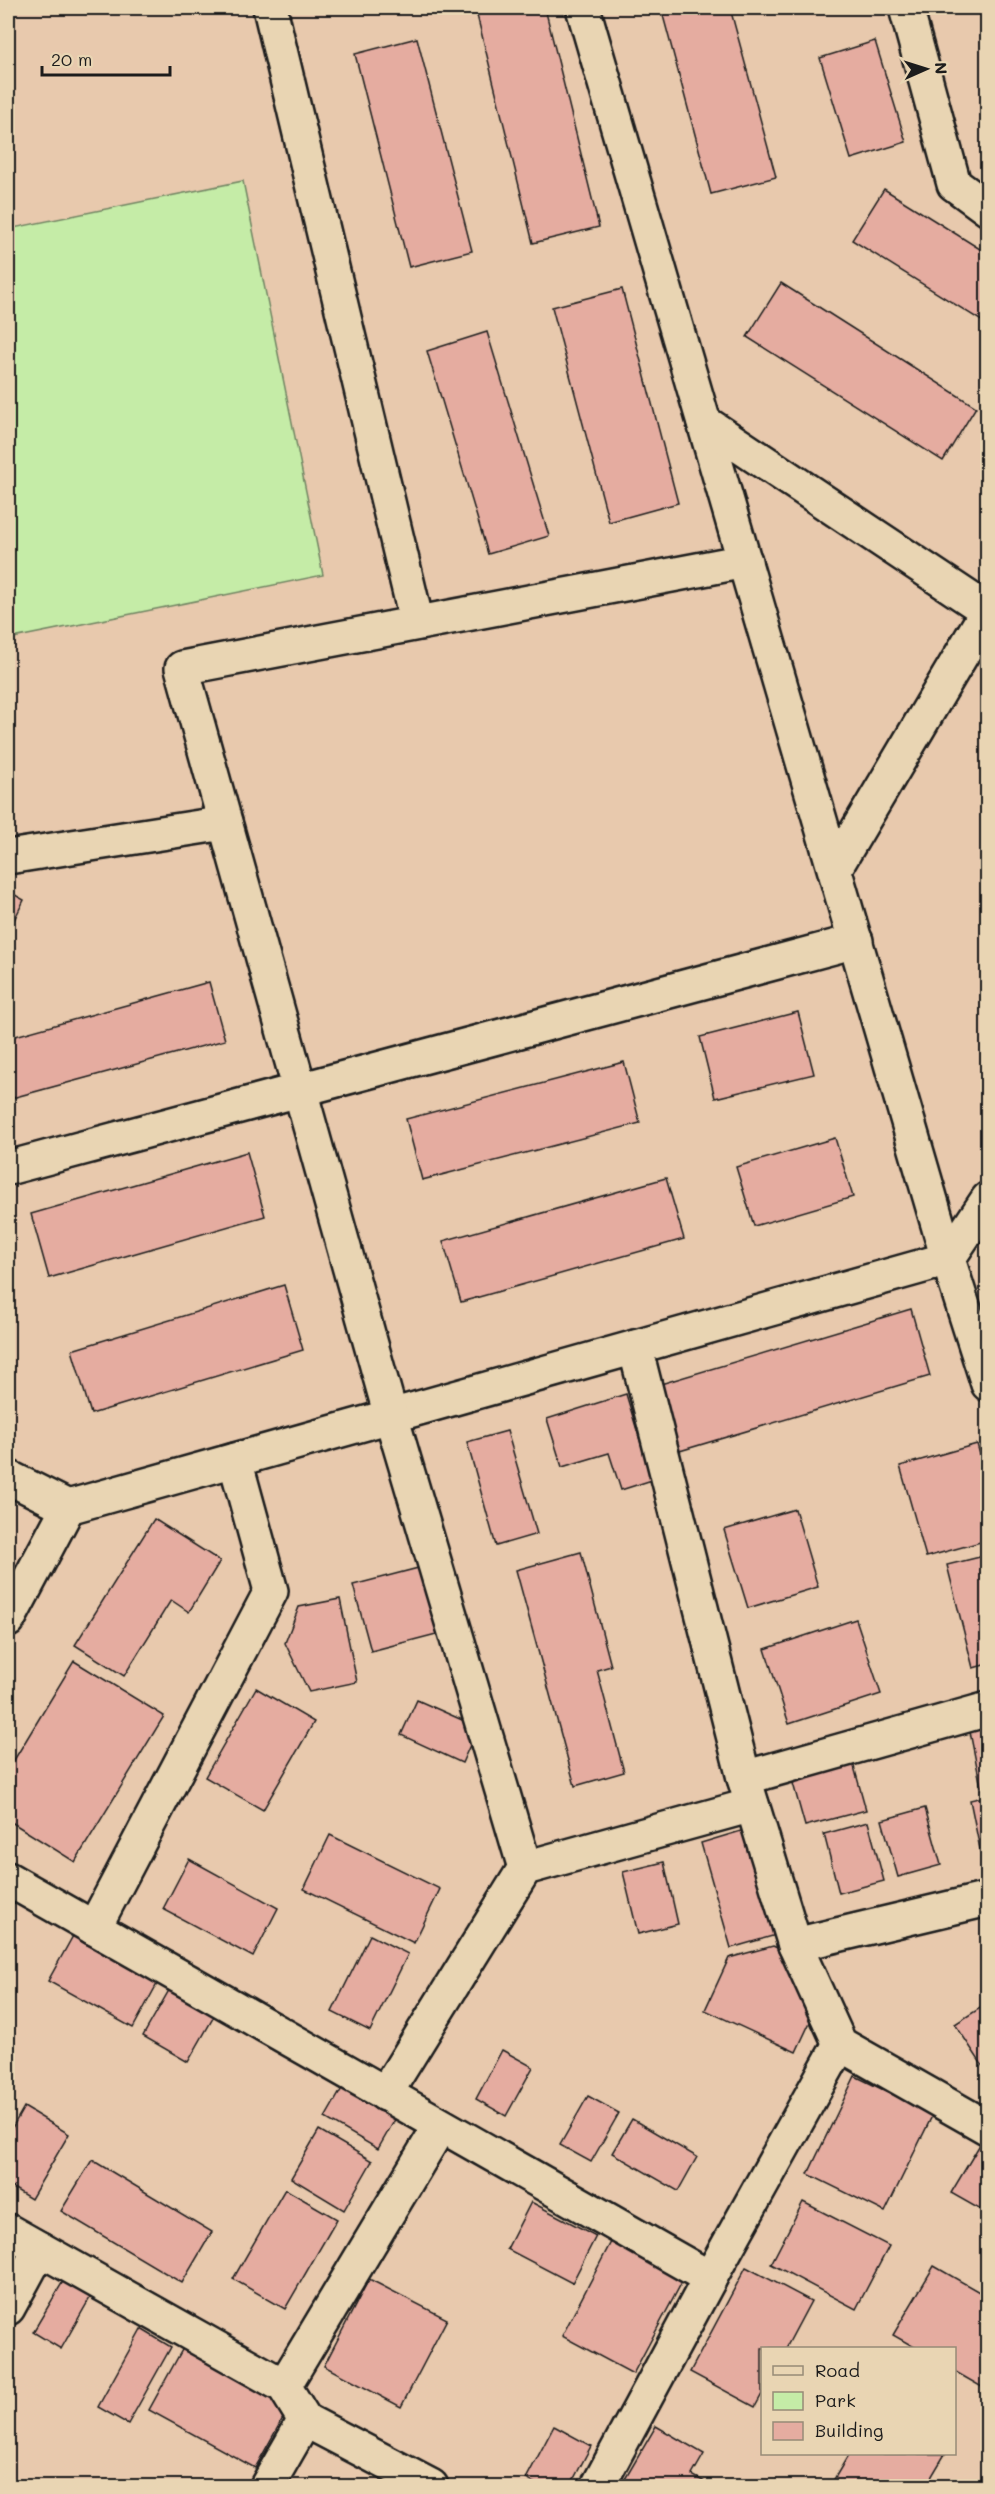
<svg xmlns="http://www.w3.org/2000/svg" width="995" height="2494" viewBox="0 0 995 2494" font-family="Mali,sans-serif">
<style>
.green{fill:#c5eca7;stroke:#708462;stroke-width:1.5}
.building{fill:#e5aca0;stroke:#1c1c1c;stroke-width:1.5}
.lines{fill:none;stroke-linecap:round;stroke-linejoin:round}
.minor-casing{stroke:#1c1c1c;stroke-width:38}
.minor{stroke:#e9d5b3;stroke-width:33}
</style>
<rect width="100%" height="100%" fill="#e8c9ad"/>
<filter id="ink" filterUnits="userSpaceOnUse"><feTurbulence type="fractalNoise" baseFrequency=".0167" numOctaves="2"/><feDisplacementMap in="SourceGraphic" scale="12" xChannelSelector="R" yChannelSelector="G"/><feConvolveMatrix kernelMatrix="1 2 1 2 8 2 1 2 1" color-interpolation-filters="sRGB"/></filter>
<g filter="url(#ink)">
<!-- green -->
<path class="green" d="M243,181L323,575L8,639V229Z"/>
<!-- building -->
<g class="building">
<path d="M506,8H545L599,227L533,243L477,15Z"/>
<path d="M661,8H730L776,177L711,194Z"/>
<path d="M417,38L472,251L409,267L355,54Z"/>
<path d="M875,41L906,142L851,159L820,58Z"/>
<path d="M884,189L988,254V325L852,240Z"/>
<path d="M781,283L976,407L943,461L747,337Z"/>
<path d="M622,289L678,503L609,522L552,307Z"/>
<path d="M487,332L549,536L488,554L427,351Z"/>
<path d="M8,891L24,900L8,932Z"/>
<path d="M209,982L225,1040L12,1098L8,1081V1038Z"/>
<path d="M798,1012L814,1074L715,1098L700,1037Z"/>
<path d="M624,1062L640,1123L422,1180L406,1119Z"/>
<path d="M835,1138L853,1197L754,1226L736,1167Z"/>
<path d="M247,1152L265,1216L49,1278L31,1214Z"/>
<path d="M666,1178L684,1239L461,1302L443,1241Z"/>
<path d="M284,1285L303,1350L91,1414L72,1350Z"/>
<path d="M911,1309L930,1376L673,1453L654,1386Z"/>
<path d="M626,1394L652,1480L621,1490L609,1453L562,1467L547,1419Z"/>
<path d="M507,1431L537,1534L496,1546L467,1442Z"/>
<path d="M977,1444L988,1483V1540L926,1557L900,1466Z"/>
<path d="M795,1509L818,1587L748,1608L724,1530Z"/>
<path d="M154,1519L220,1561L189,1612L171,1600L124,1676L75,1645Z"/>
<path d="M581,1552L611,1666L597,1670L624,1772L575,1786L516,1570Z"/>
<path d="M988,1555V1664L973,1668L947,1565Z"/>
<path d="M426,1566L444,1632L371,1651L353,1585Z"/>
<path d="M340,1599L357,1682L309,1692L285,1643L299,1607Z"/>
<path d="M856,1619L881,1694L789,1724L765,1649Z"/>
<path d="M74,1661L164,1716L75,1862L8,1820V1770Z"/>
<path d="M256,1688L314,1722L263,1810L205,1777Z"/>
<path d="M417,1700L478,1727L462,1763L401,1735Z"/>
<path d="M988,1728V1852L981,1854L970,1800L983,1797L970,1732Z"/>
<path d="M850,1752L866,1810L805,1826L789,1769Z"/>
<path d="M925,1808L941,1865L898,1877L882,1820Z"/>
<path d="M868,1822L884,1881L839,1893L824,1834Z"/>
<path d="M751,1828L783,1933L731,1948L701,1843Z"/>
<path d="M330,1835L440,1889L414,1943L304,1889Z"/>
<path d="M189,1859L278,1908L253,1957L163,1909Z"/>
<path d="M664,1862L678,1924L638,1934L623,1872Z"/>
<path d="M79,1925L163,1973L133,2028L48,1981Z"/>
<path d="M370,1935L408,1954L370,2031L332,2012Z"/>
<path d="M773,1946L792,1955L811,2020L796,2052L705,2010L729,1958Z"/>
<path d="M176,1978L221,2004L188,2062L143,2036Z"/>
<path d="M988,2003V2074L955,2024Z"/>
<path d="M502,2050L533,2067L506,2116L476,2099Z"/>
<path d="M855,2076L933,2114L885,2212L808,2174Z"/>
<path d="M348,2078L401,2109L378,2149L325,2118Z"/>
<path d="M588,2096L619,2113L591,2162L560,2145Z"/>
<path d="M24,2107L69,2134L31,2199L8,2185V2135Z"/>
<path d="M632,2119L697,2157L678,2191L612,2153Z"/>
<path d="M319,2130L372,2161L344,2210L291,2178Z"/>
<path d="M982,2141L988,2144V2214L951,2193Z"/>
<path d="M92,2160L212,2232L182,2283L61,2211Z"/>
<path d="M285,2189L337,2219L285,2309L233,2279Z"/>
<path d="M531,2202L596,2236L572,2283L507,2249Z"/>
<path d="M803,2202L889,2246L856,2309L771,2264Z"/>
<path d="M611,2242L683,2280L633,2374L562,2336Z"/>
<path d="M934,2266L988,2297L987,2390L954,2371V2348H916L893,2335Z"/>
<path d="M746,2267L811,2301L786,2348H762V2394L755,2407L690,2372Z"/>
<path d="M68,2273L95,2289L61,2349L33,2332Z"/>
<path d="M369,2279L447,2319L401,2407L324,2366Z"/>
<path d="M141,2329L171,2347L128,2424L98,2407Z"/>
<path d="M183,2348L289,2407L255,2468L149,2410Z"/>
<path d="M554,2426L591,2446L570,2486H540L526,2479Z"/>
<path d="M656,2426L704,2454L692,2475L712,2486H621Z"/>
<path d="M849,2454H945L926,2486H830Z"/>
</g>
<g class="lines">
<defs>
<g id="minor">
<path d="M270,8L417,623"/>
<path d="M583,8L948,1259L988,1384"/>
<path d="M906,8L954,184L988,209"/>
<path d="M704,422L988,611"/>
<path d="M8,857L225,823"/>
<path d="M835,868L988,610"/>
<path d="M8,1168L856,941"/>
<path d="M635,1347L744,1778L795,1945L840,2044L988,2128"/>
<path d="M8,1477L68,1507L948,1259L988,1199"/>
<path d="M8,1620L68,1507"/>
<path d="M744,1778L988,1709"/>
<path d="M525,1868L391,1416L182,668L745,561"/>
<path d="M8,1879L710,2278"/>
<path d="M94,1928L271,1591L235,1460"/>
<path d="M795,1945L988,1899"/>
<path d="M385,2094L525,1868L752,1805"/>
<path d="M8,2231L284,2386L305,2420L431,2486"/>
<path d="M8,2308L40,2249"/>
<path d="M284,2386L440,2126"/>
<path d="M267,2486L305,2420"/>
<path d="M598,2486L710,2278L840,2044"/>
</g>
</defs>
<!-- minor casing -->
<use href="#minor" class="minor-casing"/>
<!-- minor -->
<use href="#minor" class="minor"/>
</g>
</g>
<!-- margin -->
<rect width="995" height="2494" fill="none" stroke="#e9d5b3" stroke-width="30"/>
<rect x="15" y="15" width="965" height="2464" fill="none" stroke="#1c1c1c" stroke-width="2" filter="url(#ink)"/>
<!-- legend -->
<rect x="761" y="2347" width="195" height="108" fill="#e9d5b3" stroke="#978b77" stroke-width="1.5"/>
<rect x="773" y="2366" width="30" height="9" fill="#e9d5b3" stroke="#978b77" stroke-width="1.5"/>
<text x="815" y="2377" font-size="18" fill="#1c1c1c">Road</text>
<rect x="773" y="2392" width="30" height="18" fill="#c5eca7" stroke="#978b77" stroke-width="1.5"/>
<text x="815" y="2407" font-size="18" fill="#1c1c1c">Park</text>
<rect x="773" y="2422" width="30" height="18" fill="#e5aca0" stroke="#978b77" stroke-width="1.5"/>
<text x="815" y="2437" font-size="18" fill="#1c1c1c">Building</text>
<!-- north arrow -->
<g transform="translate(926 69) rotate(87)" stroke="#e9d5b3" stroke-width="4.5" paint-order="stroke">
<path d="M0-4.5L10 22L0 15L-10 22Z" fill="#1c1c1c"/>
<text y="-9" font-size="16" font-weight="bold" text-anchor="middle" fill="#1c1c1c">N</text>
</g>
<!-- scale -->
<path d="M42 66v9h128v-9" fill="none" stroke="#1c1c1c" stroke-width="3"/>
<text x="51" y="66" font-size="18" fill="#1c1c1c" stroke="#e9d5b3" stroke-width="4.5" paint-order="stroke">20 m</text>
</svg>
